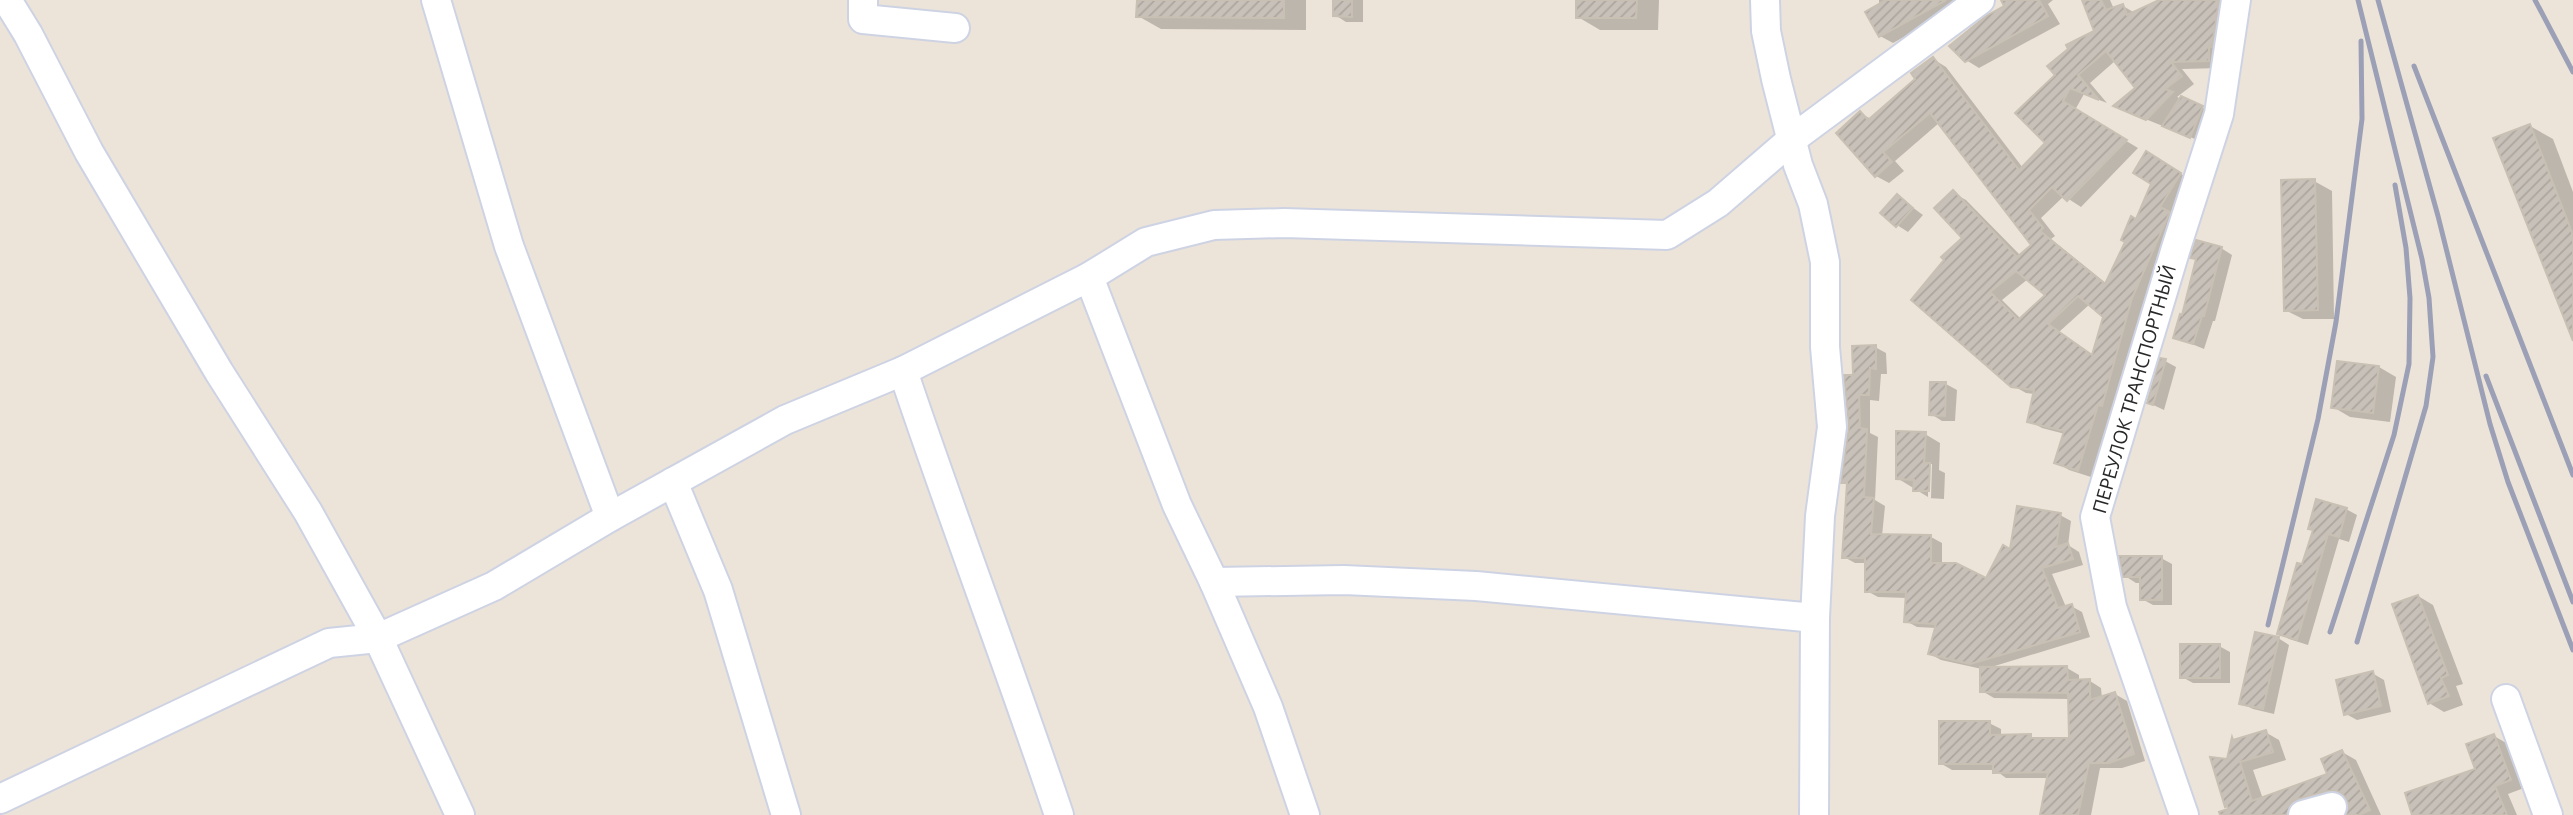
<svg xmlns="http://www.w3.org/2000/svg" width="2573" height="815" viewBox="0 0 2573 815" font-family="'Open Sans',sans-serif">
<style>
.shadow{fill:#0003;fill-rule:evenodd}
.building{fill:url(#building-hatch);stroke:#c8c0b3;stroke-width:2;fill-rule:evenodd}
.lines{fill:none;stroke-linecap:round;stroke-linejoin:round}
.minor-casing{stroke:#ced3e4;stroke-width:32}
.minor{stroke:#fff;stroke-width:28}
.rail{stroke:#9ca0b6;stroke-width:5}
.labels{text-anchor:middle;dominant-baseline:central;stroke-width:5;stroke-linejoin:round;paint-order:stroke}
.street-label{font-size:19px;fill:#292929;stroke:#fff}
</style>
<defs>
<pattern id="building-hatch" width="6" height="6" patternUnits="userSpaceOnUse" patternTransform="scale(1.75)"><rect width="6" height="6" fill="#c8c1b9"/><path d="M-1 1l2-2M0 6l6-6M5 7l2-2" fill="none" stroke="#aca69f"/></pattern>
</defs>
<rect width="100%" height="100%" fill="#ede4d9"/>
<!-- shadow -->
<g class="shadow">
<path d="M1138,0H1306V30L1161,29L1138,16Z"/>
<path d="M1335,0H1363V22H1346L1335,15Z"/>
<path d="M1578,0H1659L1658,30H1600L1578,17Z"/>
<path d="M1879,0H1957L1931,22L1893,43L1880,36Z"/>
<path d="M2003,0H2053L2048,4L2060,24L1979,68L1966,60L2006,6Z"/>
<path d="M2082,0H2110L2114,9L2123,6L2135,13L2163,0H2235L2221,68L2182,69L2194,84L2177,97L2208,110L2195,139L2128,112L2137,89L2115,61L2090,83L2107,103L2084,94L2075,110L2138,148L2081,207L2064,196L2041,218L2055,236L2051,239L2107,284L2153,183L2147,154L2193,181L2115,412L2112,411L2091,477L2069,470L2056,462L2065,434L2042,428L2029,421L2035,394L2026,393L2012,385L1953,193L1966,200L2021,256L2033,245L1939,123L1895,161L1904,171L1889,183L1876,176L1860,113L1871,119L1918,79L1933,59L1946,67L2023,168L2047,143L2057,75L2096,32ZM2028,279L2048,295L2021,319L2002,300ZM2090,304L2105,316L2094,356L2059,332Z"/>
<path d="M2530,126L2553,139L2573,192V340Z"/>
<path d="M2314,181L2332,191L2334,319H2303L2285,310Z"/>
<path d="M1897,196L1923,215L1908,232L1897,225Z"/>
<path d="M2221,248L2232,255L2215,321H2213L2204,349L2175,337L2183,317Z"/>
<path d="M1875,347L1886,353L1887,374H1881L1879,401L1870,400V433L1878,437L1875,500L1885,506L1882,536L1931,537L1942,543V565L1987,580L2011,552L2060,515L2071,521L2068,545L2079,552L2083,565L2052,574L2066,607L2071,606L2082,612L2090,637L1988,668H2067L2079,675V681H2090L2101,688L2102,698L2115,694L2127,701L2145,761L2122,768H2100L2091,815H2042L2049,778H2006L1995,770H1952L1940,763L1989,723L2001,729V737L2071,739L2070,699L1994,698L1982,691V669L1941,660L1930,654L1936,628L1917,627L1906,621L1907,598L1878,597L1867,591V563H1855L1844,557L1848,485L1843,482L1854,377Z"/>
<path d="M2165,361L2176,367L2164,410L2149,403Z"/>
<path d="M2379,367L2396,377L2390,422L2350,417L2333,407Z"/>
<path d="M1946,384L1957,390L1955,421H1942L1931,414Z"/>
<path d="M1925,434L1940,443L1939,470L1945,473L1944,499L1928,498H1931L1932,464H1928V497L1897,478Z"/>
<path d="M2346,509L2357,515L2349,542L2339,539L2308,645L2289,639L2279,633L2315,531L2310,528Z"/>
<path d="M2161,558L2172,564V605H2153L2142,599V583H2136L2125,576Z"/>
<path d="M2418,596L2433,605L2463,684L2456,686L2463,705L2444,712L2429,703Z"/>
<path d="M2278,638L2289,645L2274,714L2253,709L2241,703Z"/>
<path d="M2219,646L2230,652V683H2193L2182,677Z"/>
<path d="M2372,673L2384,680L2391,712L2357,720L2346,714Z"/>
<path d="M2265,732L2279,740L2286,760L2253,770L2263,799L2330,775L2342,752L2356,760L2381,815H2348L2347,798L2306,810L2303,815H2232L2229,761L2233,739L2236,741Z"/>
<path d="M2494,736L2508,744L2524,788L2508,794L2517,815H2414L2478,770Z"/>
</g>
<!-- building -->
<g class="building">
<path d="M1137,0H1284V18L1136,17Z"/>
<path d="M1333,0H1352V17L1333,16Z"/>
<path d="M1576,0H1637L1636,18H1576Z"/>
<path d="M1886,0H1946L1879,37L1865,12Z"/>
<path d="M2001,0H2039L2048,16L1965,62L1949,46L1986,16L2004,6Z"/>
<path d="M2082,0H2101L2106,10L2123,4L2127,15L2159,0H2219L2212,47L2209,46V61L2171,62L2182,76L2165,89L2173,92L2146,120L2113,106L2135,88L2106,51L2078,75L2099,100L2070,88L2063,101L2127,140L2067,201L2052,187L2029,210L2043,228L2040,231L2105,284L2125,242L2121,240L2131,216L2136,219L2151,184L2133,173L2146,151L2181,173L2160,207L2170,212L2132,298L2102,406L2098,405L2078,471L2054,463L2064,431L2027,422L2034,390L2011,387L1911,300L1944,260L1941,257L1962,238L1934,208L1953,190L2017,257L2031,245L1930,113L1883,152L1892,162L1875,177L1836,133L1860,111L1868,120L1915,79L1911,73L1933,57L2019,170L2045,143L2015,113L2055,75L2047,66L2068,49L2066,45L2094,31ZM2016,271L2045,295L2018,320L1990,292ZM2078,296L2103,317L2092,355L2048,324Z"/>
<path d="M2181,96L2203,106L2190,138L2162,126Z"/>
<path d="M2530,124L2573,235V341L2493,138Z"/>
<path d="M2315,179L2318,310L2284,311L2281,180Z"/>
<path d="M1897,194L1913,208L1896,227L1880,213Z"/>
<path d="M2196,240L2222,247L2204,316H2202L2193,344L2173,338L2180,314L2182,315L2196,259L2190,258Z"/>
<path d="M1876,345V369L1870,368L1869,395H1859L1860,428L1867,429L1864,497L1874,498L1871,534L1931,535V563H1956L1986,578L2003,545L2010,549L2017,506L2061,513L2056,547L2068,543L2073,559L2042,568L2058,608L2072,604L2080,632L1970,664L1928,654L1936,624L1904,622L1906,592H1865V558H1842L1847,483H1841L1849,426L1844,375H1853L1852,346Z"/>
<path d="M2160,358L2166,359L2153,405L2147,403Z"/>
<path d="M2337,361L2379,366L2373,413L2331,408Z"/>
<path d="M1930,382H1946L1945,416L1929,415Z"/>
<path d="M1896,431L1926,432L1924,463H1930L1929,491H1913L1914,480L1896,479Z"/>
<path d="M2316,499L2347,508L2339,537L2328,534L2297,640L2277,634L2297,563L2302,564L2313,530L2308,529Z"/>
<path d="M2119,556H2162V600H2140V577H2123Z"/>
<path d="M2418,595L2448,675L2441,678L2449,696L2428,704L2392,604Z"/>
<path d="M2255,632L2279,637L2263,709L2239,704Z"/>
<rect x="2180" y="644" width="40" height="34"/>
<path d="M2067,666L2068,680L2090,679V700L2115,692L2134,754L2109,763H2089L2078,815H2040L2048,772L1993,773V764H1939V721H1990V735L2031,734V738H2069L2068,693L1980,692V667Z"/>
<path d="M2373,671L2381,706L2344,715L2336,680Z"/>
<path d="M2266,730L2273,752L2240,762L2252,801L2327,774L2321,759L2342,750L2370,810L2359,815H2346L2348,803L2344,796L2337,791H2328L2298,799L2291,804L2287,815H2220L2219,812L2228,809L2227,806L2225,807L2210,757L2227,759L2232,737L2233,740Z"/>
<path d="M2494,734L2511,780L2495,786L2507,815H2412L2405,793L2475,769L2466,744Z"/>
</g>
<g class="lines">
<defs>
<g id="minor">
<path d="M7,0L28,34L89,152L219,372L308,512L378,638L460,815"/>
<path d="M436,0L509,246L610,517"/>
<path d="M863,0V19L955,28"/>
<path d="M1765,0L1766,31L1776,79L1798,165L1813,204L1825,262V347L1832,427L1820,516L1815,618L1814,815"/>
<path d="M1089,277L1177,505L1214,582L1268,707L1305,815"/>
<path d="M903,371C953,520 1009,666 1059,815"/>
<path d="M673,482L718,590L786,815"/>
<path d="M1214,582L1344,580L1476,586L1815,618"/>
<path d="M2506,699L2548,815"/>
<path d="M0,799L329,643L378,638L494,586L610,517L785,420L903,371L1089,277L1146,242L1214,225L1284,223L1667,235L1718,203L1791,140L1980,0"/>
<path d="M2184,815L2112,607L2095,517L2176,248L2219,114L2236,0"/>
<path d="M2303,815L2332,807"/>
</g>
</defs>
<!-- minor casing -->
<use href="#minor" class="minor-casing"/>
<!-- minor -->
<use href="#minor" class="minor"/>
<!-- rail -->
<g class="rail">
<path d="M2378,0L2438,216L2490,424L2508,482L2573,650"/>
<path d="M2535,0L2573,72"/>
<path d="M2414,66L2573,475"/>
<path d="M2486,376L2573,602"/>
<path d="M2268,625L2318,419L2336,322L2362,119L2361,41"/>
<path d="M2330,632L2394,435L2409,364L2410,298L2406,248L2395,185"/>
<path d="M2357,642L2426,406L2433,357L2429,298L2422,259L2358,0"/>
</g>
</g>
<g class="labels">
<!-- street labels -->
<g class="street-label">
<text transform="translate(2134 389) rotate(-74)">ПЕРЕУЛОК ТРАНСПОРТНЫЙ</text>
</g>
</g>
</svg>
